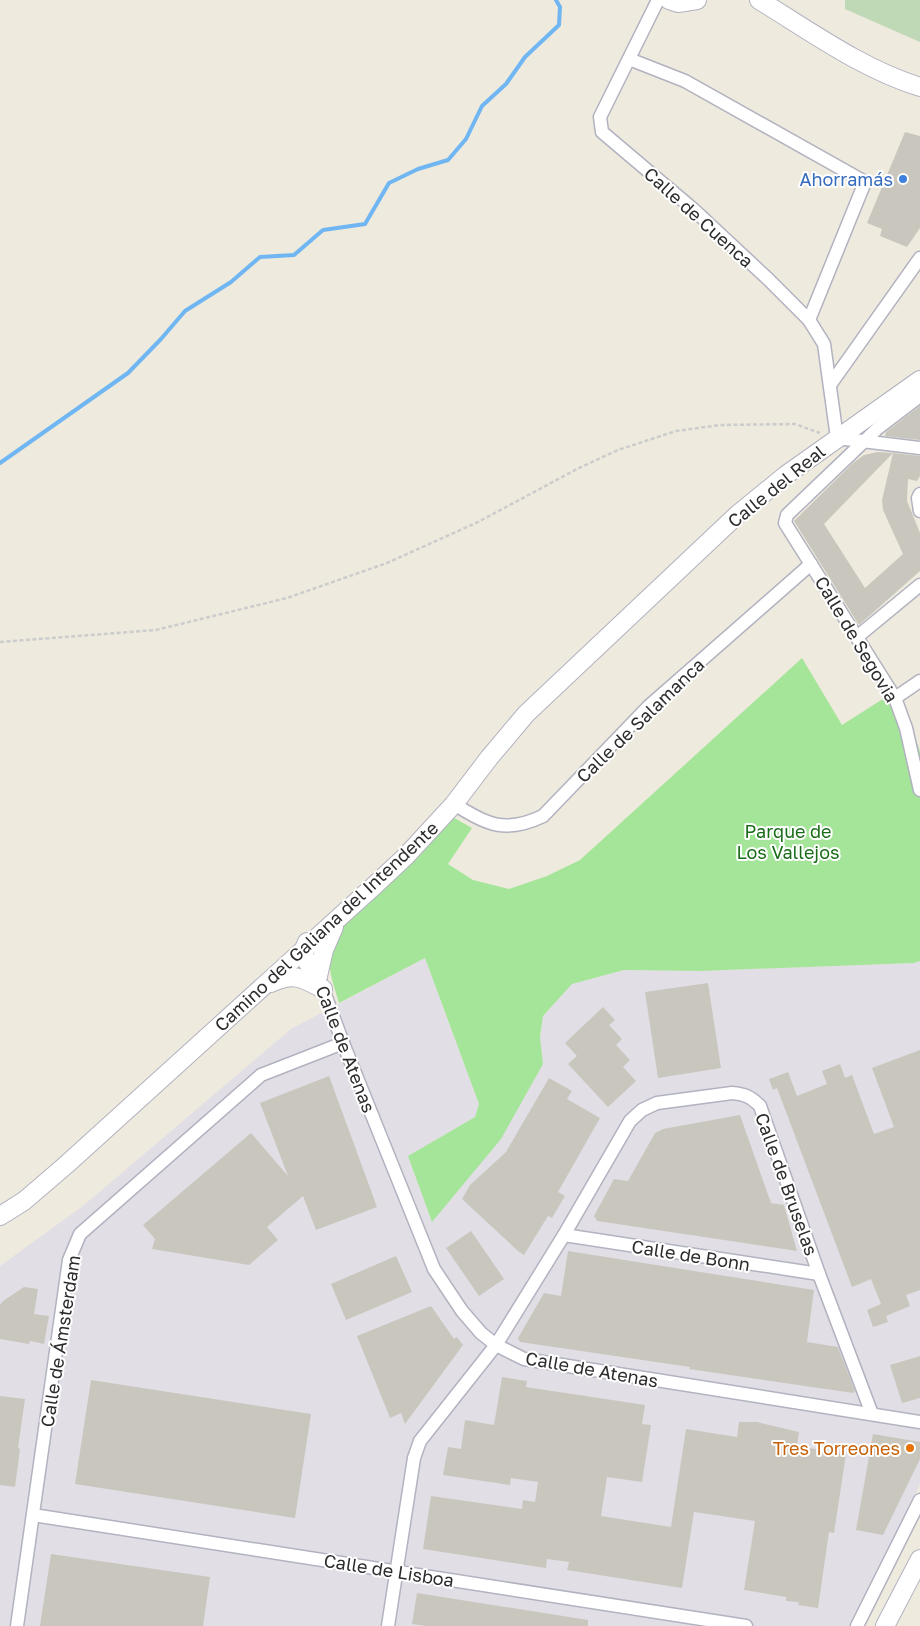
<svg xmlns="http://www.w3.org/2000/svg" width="920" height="1626" viewBox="0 0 920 1626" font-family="'Golos Text',sans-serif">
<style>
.industrial{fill:#e2dee6}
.green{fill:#a5e599}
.cemetery{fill:#bfd8b5}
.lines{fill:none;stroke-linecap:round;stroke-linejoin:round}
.stream{stroke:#6fb6f2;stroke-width:4}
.building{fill:#c9c7bd}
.street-casing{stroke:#b2b2c0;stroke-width:15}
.secondary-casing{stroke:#b2b2c0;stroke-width:20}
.path{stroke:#ccc;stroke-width:2.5;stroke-dasharray:4 2.5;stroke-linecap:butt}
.street{stroke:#fff;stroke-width:12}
.secondary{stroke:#fff;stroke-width:18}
.shop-dot{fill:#3f7fe0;stroke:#fff;stroke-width:2}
.food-dot{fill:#e8710a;stroke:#fff;stroke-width:2}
.labels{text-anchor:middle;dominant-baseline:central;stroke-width:4;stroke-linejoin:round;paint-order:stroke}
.shop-label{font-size:18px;fill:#366cbe;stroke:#fff;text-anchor:end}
.street-label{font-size:18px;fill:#2c2c2c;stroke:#fff}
.park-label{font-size:18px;fill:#1a6c19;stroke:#fff}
.food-label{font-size:18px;fill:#c56008;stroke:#fff;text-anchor:end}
</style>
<rect width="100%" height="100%" fill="#eeeade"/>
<!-- industrial -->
<path class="industrial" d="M425,958L479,1104L475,1117L408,1156L432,1222L543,1064L540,1037L543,1016L572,984L624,970L700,971L914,963L920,961V1484L851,1626H0V1266L83,1206L291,1029Z"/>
<!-- green -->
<path class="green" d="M802,658L842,725L886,697L911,724L920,752V961L914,963L700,971L624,970L572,984L543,1016L540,1037L543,1064L501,1139L432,1222L408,1156L475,1117L479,1104L425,958L339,1003C329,970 325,962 337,928L449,815L472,828L448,864L473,880L509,889L547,876L580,860Z"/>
<!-- cemetery -->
<path class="cemetery" d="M845,0H920V42L845,9Z"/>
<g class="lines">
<!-- stream -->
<path class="stream" d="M0,463L128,373L161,339L185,311L231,282L260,257L294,255L323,230L365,224L389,183L418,169L448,160L466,139L482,106L506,84L525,57L559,25L560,7L556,0"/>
</g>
<!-- building -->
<g class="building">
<path d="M905,132L920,136V228L907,247L880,236L882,229L867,223Z"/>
<path d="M920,406V440L885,436L886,432Z"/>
<path d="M878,452L893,453L824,524L865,588L903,554L883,510L882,500L893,453L920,456V476L917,481L908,479L907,501L920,533V571L859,625L794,521L853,463L864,455Z"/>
<path d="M708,983L721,1068L658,1078L645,992Z"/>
<path d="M603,1007L615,1020L609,1025L622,1039L616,1045L630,1060L623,1067L636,1081L608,1107L568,1064L577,1056L565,1043Z"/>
<path d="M920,1050V1290L906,1295L910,1306L886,1316L888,1322L873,1327L867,1310L881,1304L871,1279L852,1287L777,1088L773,1090L769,1079L788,1072L797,1096L827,1084L822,1071L840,1064L845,1078L852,1075L874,1134L894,1127L872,1068Z"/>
<path d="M329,1076L377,1207L316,1230L303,1196L267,1227L278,1240L249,1265L152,1249L155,1239L143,1225L251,1133L288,1176L260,1103Z"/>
<path d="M549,1078L572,1091L567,1099L600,1118L558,1192L565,1196L552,1218L548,1216L524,1255L518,1251L462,1199L470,1185L506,1152Z"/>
<path d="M740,1115L771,1203L784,1205L797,1251L597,1221L594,1216L614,1179L628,1181L655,1133L663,1129Z"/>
<path d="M471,1231L504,1279L479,1296L446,1248Z"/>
<path d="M568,1251L814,1290L807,1342L838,1347L855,1391L853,1393L689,1369L690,1367L520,1342L518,1338L544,1293L561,1296Z"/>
<path d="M396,1256L412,1292L346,1320L331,1284Z"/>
<path d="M24,1287L38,1289L34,1314L49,1316L44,1344L30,1341L29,1344L0,1339V1305L3,1301Z"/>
<path d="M431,1306L454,1339L457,1337L463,1345L405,1424L401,1413L390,1418L357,1336Z"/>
<path d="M920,1356V1398L902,1403L890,1365Z"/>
<path d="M502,1377L527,1381L526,1387L645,1405L642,1424L651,1425L642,1482L607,1477L601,1516L671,1527L686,1429L737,1437L739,1422H757L799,1432L797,1446L846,1454L834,1533L829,1532L818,1608L798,1605L799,1602L786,1601V1597L744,1590L755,1521L694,1512L682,1588L567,1570L569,1562L547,1559L546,1568L423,1549L431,1496L522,1509L523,1500L535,1502L538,1482L511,1478L510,1485L443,1475L448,1447L461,1449L465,1420L494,1425Z"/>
<path d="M91,1380L311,1414L295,1518L75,1484Z"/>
<path d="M0,1396L25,1399L18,1448L20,1449L15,1487L0,1485Z"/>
<path d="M873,1434L920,1442V1459L883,1535L856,1530Z"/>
<path d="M51,1554L210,1577L203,1626H40Z"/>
<path d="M417,1593L588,1620V1626H426L412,1624Z"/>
</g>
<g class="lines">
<defs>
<g id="street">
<path d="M658,0L600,117L602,132L693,209L768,279L809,320L824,344L837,438L920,448"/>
<path d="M629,59L685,81L865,182L809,320"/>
<path d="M830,385L920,258"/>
<path d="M920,396L878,428L787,515L785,523L895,698L906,728L920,790"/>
<path d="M920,494L918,498L920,511"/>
<path d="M857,637L920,585"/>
<path d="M895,698L920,681"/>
<path d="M454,804C488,825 505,834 543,816L649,706L811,564"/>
<path d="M320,981L343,1043L434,1269L462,1311L481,1333L496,1345L524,1359L920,1422"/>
<path d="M564,1235L819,1274"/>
<path d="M33,1515L746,1626"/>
<path d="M17,1626L69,1260L80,1234L261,1075L343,1043"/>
<path d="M388,1626L414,1458L420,1441L496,1345L564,1235L630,1121L642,1110L657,1103L732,1093C745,1094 751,1097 760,1106L819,1274L872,1414"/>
<path d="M857,1626L920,1500"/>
</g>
<g id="secondary">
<path d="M669,0L678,3L697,0"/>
<path d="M759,0C810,31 862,69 920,87"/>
<path d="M307,942C299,957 309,964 318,976"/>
<path d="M318,976L324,950L334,927"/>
<path d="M271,983C294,972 302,978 323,989"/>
<path d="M0,1216L24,1201L66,1165L375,885L406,856L454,804L489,758L526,714L737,515L786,475L920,380"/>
<path d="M885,1626L920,1559"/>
</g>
</defs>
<!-- street casing -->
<use href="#street" class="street-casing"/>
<!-- secondary casing -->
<use href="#secondary" class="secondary-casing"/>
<!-- path -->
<path class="path" d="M0,642L156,630L287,598L387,563L478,522L579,468L618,450L676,431L720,425L795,424L820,433"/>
<!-- street -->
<use href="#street" class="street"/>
<!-- secondary -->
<use href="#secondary" class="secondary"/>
</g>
<!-- markers -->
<circle class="shop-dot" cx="903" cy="179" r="5"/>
<circle class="food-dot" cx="910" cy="1448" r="5"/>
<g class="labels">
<!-- shop labels -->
<g class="shop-label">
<text x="893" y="179">Ahorramás</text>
</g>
<!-- street labels -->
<g class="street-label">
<text transform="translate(699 217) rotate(42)">Calle de Cuenca</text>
<text transform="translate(776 486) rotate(-39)">Calle del Real</text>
<text transform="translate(857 639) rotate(59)">Calle de Segovia</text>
<text transform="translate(640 720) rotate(-44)">Calle de Salamanca</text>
<text transform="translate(326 926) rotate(-43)">Camino del Galiana del Intendente</text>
<text transform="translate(346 1049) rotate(69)">Calle de Atenas</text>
<text transform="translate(787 1184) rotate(70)">Calle de Bruselas</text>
<text transform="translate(691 1255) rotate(9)">Calle de Bonn</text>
<text transform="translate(60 1341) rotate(-81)">Calle de Ámsterdam</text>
<text transform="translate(592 1369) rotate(10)">Calle de Atenas</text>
<text transform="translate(389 1570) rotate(9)">Calle de Lisboa</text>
</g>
<!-- park labels -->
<g class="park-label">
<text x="788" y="831">Parque de<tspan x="788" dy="21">Los Vallejos</tspan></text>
</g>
<!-- food labels -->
<g class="food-label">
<text x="900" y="1448">Tres Torreones</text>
</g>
</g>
</svg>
